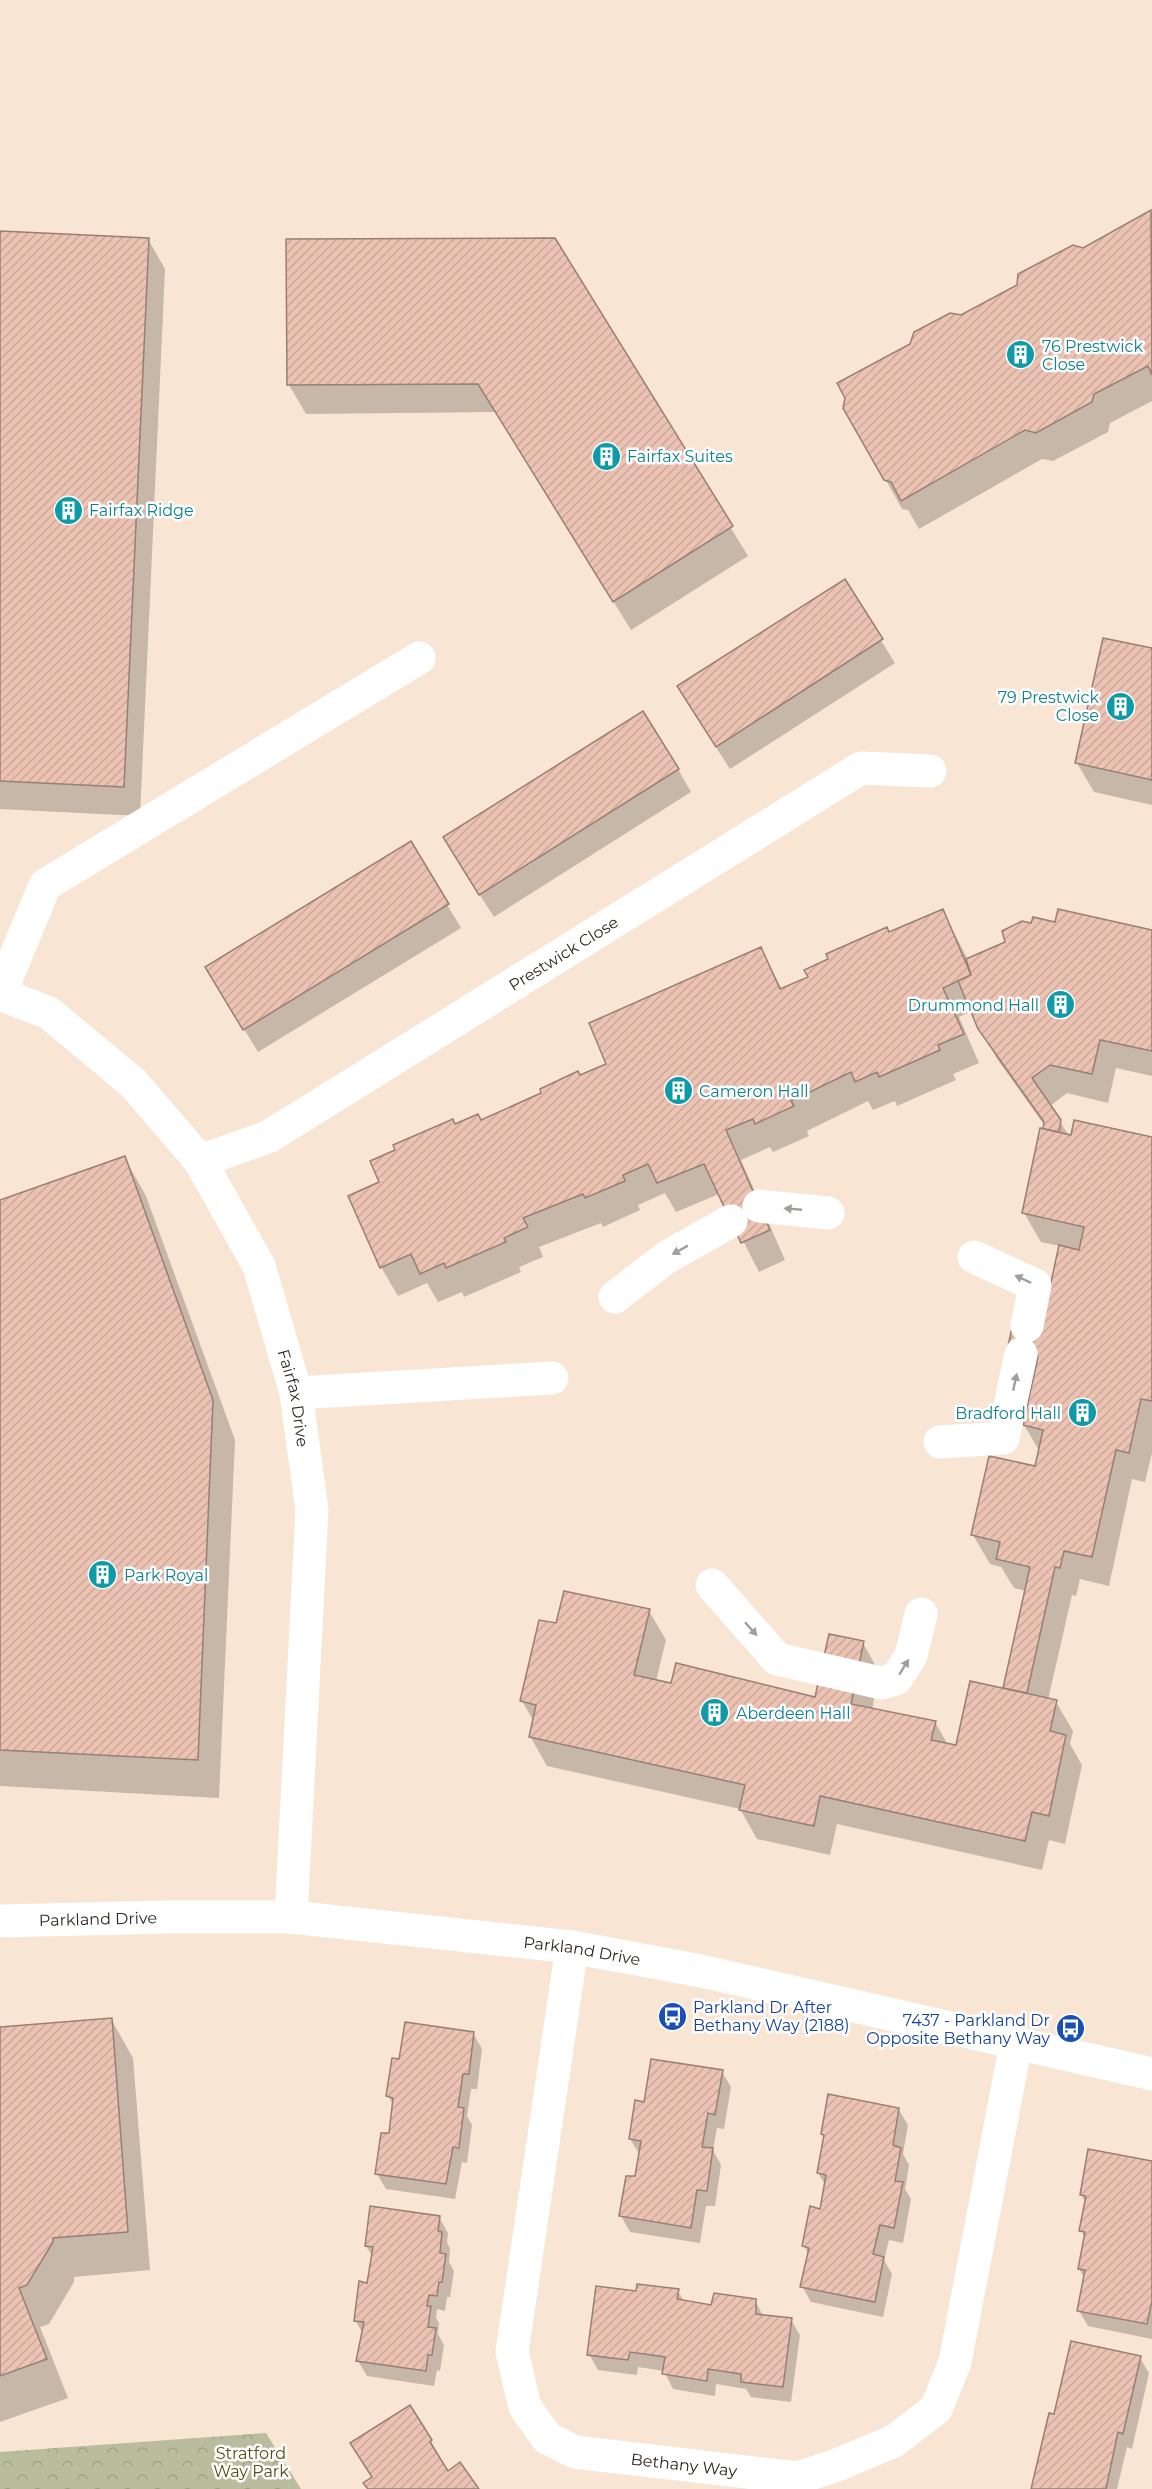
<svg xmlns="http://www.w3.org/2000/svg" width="1152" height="2489" viewBox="0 0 1152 2489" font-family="Montserrat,sans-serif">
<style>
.forest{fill:url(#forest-crowns)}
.shadow{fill:#0003}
.building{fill:url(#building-hatch);stroke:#977f76;stroke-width:1.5}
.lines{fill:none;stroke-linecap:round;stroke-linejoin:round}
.minor{stroke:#fff;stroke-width:33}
.oneway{fill:#a19e9b}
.labels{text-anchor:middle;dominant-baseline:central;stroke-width:5;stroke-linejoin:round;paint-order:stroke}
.culture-label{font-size:16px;fill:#0d838f;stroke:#fff;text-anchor:start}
.street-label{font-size:16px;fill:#2e2720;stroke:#fff}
.transit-label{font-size:16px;fill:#164399;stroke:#fff;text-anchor:start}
.park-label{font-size:16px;fill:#4f5213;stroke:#fff}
</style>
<defs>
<pattern id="forest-crowns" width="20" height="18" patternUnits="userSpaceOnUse" patternTransform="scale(1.5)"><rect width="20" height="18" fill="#babd9d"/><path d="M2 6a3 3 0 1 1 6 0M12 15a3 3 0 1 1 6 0" fill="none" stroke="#a0a287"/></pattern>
<pattern id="building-hatch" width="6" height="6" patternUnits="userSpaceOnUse" patternTransform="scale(1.5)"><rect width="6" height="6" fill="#ecc3b3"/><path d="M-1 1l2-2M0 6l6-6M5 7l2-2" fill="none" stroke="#cba89a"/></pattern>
</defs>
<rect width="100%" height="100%" fill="#f9e5d3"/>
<!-- forest -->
<path class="forest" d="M266,2433L301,2489H0V2452Z"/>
<!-- shadow -->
<g class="shadow">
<path d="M1152,212V401L1110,423L1108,432L1053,461L1042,459L919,529L908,510L902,509L845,407L961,317Z"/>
<path d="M0,232L148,239L165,269L140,816L0,809Z"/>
<path d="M554,240L748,556L631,630L496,412L306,414L289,385Z"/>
<path d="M844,581L895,663L730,769L692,710Z"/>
<path d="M1152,650V805L1094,792L1077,763Z"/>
<path d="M678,769L691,792L494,917L458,861Z"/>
<path d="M410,843L461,928L258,1052L220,990Z"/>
<path d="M943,911L968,960L1007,942L1033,925L1056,924L1152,931V1076L1116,1068L1108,1103L1067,1093L1050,1106L1069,1136L1152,1138V1453L1145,1482L1132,1479L1109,1586L1080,1579L1076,1596L1072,1595L1048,1700L1056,1702L1073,1731L1070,1744L1082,1765L1065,1844L1049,1840L1042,1870L837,1824L830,1855L757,1839L740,1809L547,1766L530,1736L534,1722L522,1701L557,1625L649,1611L666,1640L656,1681L672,1685L816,1698L863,1643L879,1672L872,1710L935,1722L948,1745L957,1747L1004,1690L1026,1591L1014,1588L1001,1567L990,1564L973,1535L1036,1468L1040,1452L1024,1425L1034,1381L1025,1379L1042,1331L1060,1246L1041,1242L1024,1213L1045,1126L997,1059L972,1011L959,1017L979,1063L953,1074L956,1080L897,1106L895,1101L873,1110L868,1101L807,1131L809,1136L773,1152L770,1147L741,1160L785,1260L759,1272L719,1194L676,1212L665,1193L638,1205L640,1210L603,1227L601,1223L539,1247L543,1257L519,1267L521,1272L464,1297L462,1292L438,1302L427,1283L398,1296L381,1267L350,1196L381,1182L455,1126L481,1122L608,1064L761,949L782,989L810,978L889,934Z"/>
<path d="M124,1157L146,1196L235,1440L219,1798L0,1786V1202Z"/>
<path d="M111,2019L133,2058L150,2270L74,2277V2282L49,2324L40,2327L68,2398L0,2422V2029Z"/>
<path d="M473,2033L482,2049L477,2089H471L467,2116L472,2125L467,2163L462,2162L455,2199L386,2189L377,2174L390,2135L394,2106L388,2096L400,2060Z"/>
<path d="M722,2072L731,2087L724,2129L717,2128L713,2150L721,2165L715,2206H706L700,2243L630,2232L621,2216L637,2178L640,2155L630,2139L645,2104Z"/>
<path d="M899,2110L908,2125L903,2154L909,2165L905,2189L911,2199L903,2243L889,2240L884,2260L892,2274L883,2317L811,2302L802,2286L809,2255L804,2246L821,2211L826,2186L818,2173L825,2139L822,2134Z"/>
<path d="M1152,2163V2339L1088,2326L1079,2311L1085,2279L1079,2269L1085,2238L1081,2230L1086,2203L1081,2195Z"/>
<path d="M439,2217L448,2233L447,2242L450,2249L449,2262L454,2271L450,2297H447L445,2311L437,2309L436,2318L439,2323L438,2334L444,2345L440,2371L437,2370L434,2386L367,2376L358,2361L363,2334L355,2320L369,2284L373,2257L366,2246Z"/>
<path d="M678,2291L684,2302L713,2307L755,2301L764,2317L791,2320L800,2335L791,2402L751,2397L746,2389L716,2384L715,2396L673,2389L664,2371L638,2367L637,2375L598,2370L589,2354L638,2293Z"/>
<path d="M1140,2358L1149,2373L1132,2449L1127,2447L1117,2489H1033L1055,2416Z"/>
<path d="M431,2441L448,2473L477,2489H369Z"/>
</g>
<!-- building -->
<g class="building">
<path d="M1151,210L1152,375L1148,366L1094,394L1092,402L1036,433L1025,430L901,501L891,482L884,480L843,408L845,398L837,383L910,344L914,332L950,313L961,315L1017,285L1018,274L1073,245L1083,248Z"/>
<path d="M0,231L149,238L124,787L0,781Z"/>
<path d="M555,238L733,526L613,602L478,384L287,385L286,239Z"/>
<path d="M845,579L883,639L716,747L677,686Z"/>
<path d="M1103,638L1152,648V780L1075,763Z"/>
<path d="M643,711L679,769L479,895L443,837Z"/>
<path d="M411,841L449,904L243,1030L205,967Z"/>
<path d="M943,909L971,975L943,988L964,1034L938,1045L940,1050L879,1077L877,1072L855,1082L851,1072L791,1101L794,1106L755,1124L753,1119L726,1130L770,1230L741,1243L704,1164L657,1183L648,1164L623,1175L625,1181L585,1198L583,1194L523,1218L528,1227L504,1238L506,1242L446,1268L444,1263L420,1274L411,1254L380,1268L348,1196L379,1182L370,1161L395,1150L393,1145L453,1119L455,1124L478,1114L481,1120L541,1093L540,1089L578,1071L580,1075L606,1064L589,1023L761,947L780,989L808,977L804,970L828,959L826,954L887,927L889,932Z"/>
<path d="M1058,909L1152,930V1051L1100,1040L1092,1074L1050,1065L1032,1078L1061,1120L1059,1132L1043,1129L1044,1122L978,1029L958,981L971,975L966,959L1005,942L1002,931L1022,921L1031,923L1033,917L1055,922Z"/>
<path d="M1074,1120L1152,1137V1401L1141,1399L1129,1453L1116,1450L1092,1557L1064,1551L1060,1568L1055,1567L1027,1693L1003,1688L1030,1567L996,1559L1000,1542L971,1535L989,1456L1035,1466L1043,1430L1023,1425L1038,1357L1007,1351L1013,1323L1041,1329L1059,1245L1079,1250L1084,1227L1022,1213L1040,1128L1071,1135Z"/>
<path d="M125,1156L213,1400L198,1760L0,1750V1200Z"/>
<path d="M564,1591L650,1609L634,1675L671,1683L676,1663L815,1697L829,1634L864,1641L851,1704L936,1721L931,1740L956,1745L970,1681L1057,1700L1050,1731L1066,1735L1049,1816L1032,1812L1025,1841L820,1796L814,1826L739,1810L745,1785L529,1737L536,1705L520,1701L539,1620L556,1623Z"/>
<path d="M112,2018L128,2232L53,2238V2242L27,2285L19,2288L47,2359L0,2376V2027Z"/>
<path d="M405,2022L474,2032L469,2074H463L458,2107L464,2108L459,2148L453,2147L446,2184L375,2174L381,2133H389L393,2098L386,2096L392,2058L399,2059Z"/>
<path d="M651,2059L723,2070L715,2115L708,2113L702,2147L713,2148L707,2191L697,2190L691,2228L619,2216L626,2176H635L641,2141L629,2139L635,2100L644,2102Z"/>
<path d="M828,2094L899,2108L893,2145L901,2148L895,2181L903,2182L894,2228L880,2225L873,2254L884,2257L875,2302L800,2287L809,2248L802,2246L810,2206L820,2209L826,2175L817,2173L824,2135L821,2134Z"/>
<path d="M1088,2149L1152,2161V2301L1147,2324L1077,2311L1085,2270L1078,2269L1085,2232L1079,2231L1086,2196L1080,2195Z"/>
<path d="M370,2206L440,2216L438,2231L442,2232L440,2253L446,2254L442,2282H439L437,2296L429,2295L427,2306H431L428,2327L436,2328L432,2355H428L426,2371L356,2361L364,2322L354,2321L359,2281L367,2283L373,2247L365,2246Z"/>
<path d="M637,2284L679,2289L677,2299L711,2305L714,2293L756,2299V2314L792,2318L783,2387L741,2382V2374L708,2369L707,2381L662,2374L665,2357L630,2352L628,2360L587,2355L596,2286L636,2291Z"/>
<path d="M1071,2341L1141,2356L1123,2434L1118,2432L1106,2489H1031L1049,2413L1054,2414Z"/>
<path d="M410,2405L432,2440L430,2442L448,2471L460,2462L479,2489H368L363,2483L372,2477L350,2443Z"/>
</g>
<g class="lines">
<!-- minor -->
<g class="minor">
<path id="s1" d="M0,994L49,1013L133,1083L200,1161L259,1266L296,1393L312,1510L291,1917"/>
<path d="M0,994L45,885L419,658"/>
<path id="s2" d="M200,1161L268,1137L861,768L930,771"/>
<path d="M759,1206L828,1213"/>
<path d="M974,1257L1035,1285L1027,1326"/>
<path d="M615,1297L667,1257L731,1221"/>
<path d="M296,1393L552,1378"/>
<path d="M940,1442L1003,1438L1021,1354"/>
<path d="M712,1585L777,1659L881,1683L896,1679L911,1656L921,1614"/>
<path id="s3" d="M0,1921L167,1917H291L572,1947L701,1971L1152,2074"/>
<path id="s4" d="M572,1947L512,2352L525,2407L547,2438L575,2452L798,2478L837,2465L894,2441L936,2409L955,2362L1016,2044"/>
</g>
</g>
<!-- one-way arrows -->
<defs><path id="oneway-solid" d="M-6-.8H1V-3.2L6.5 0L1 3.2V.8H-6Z" transform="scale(1.5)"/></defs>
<g class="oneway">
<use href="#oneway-solid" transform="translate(793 1209) rotate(-175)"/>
<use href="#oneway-solid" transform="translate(680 1250) rotate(151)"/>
<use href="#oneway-solid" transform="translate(1023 1279) rotate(-155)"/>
<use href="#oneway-solid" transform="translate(1015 1382) rotate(-78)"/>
<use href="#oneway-solid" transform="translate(751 1629) rotate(48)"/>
<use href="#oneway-solid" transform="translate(904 1667) rotate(-58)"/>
</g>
<!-- icons -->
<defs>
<symbol id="building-disc" viewBox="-11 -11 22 22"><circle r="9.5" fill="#0f9aa8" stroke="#fff"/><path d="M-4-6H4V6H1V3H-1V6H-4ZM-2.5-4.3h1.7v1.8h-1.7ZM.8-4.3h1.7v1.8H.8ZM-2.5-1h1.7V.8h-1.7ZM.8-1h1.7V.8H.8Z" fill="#fff"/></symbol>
<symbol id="bus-disc" viewBox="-11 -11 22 22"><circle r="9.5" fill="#1a4fb4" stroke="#fff"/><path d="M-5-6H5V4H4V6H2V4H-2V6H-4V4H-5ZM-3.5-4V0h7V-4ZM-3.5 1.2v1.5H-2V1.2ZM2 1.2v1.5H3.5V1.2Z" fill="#fff"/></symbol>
</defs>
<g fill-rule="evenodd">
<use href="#building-disc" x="1004" y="338" width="33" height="33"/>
<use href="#building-disc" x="590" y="440" width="33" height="33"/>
<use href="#building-disc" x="52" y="494" width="33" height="33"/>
<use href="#building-disc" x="1104" y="690" width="33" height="33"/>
<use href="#building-disc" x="1044" y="988" width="33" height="33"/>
<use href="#building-disc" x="662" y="1074" width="33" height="33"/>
<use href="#building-disc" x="1066" y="1396" width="33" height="33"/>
<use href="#building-disc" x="86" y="1558" width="33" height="33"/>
<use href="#building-disc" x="698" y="1696" width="33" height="33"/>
<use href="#bus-disc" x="656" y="2000" width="33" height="33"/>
<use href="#bus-disc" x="1054" y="2012" width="33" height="33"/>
</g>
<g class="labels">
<!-- culture labels -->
<g class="culture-label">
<text x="1042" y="346">76 Prestwick<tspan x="1042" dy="18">Close</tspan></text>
<text x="627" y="456">Fairfax Suites</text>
<text x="89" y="510">Fairfax Ridge</text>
<text x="1099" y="697" text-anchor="end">79 Prestwick<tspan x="1099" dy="18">Close</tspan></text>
<text x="1039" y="1005" text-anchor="end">Drummond Hall</text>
<text x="699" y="1091">Cameron Hall</text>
<text x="1061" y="1413" text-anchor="end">Bradford Hall</text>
<text x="124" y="1575">Park Royal</text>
<text x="736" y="1713">Aberdeen Hall</text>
</g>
<!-- street labels -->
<g class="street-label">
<text stroke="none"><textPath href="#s2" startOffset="420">Prestwick Close</textPath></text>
<text stroke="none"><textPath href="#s1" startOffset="522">Fairfax Drive</textPath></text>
<text stroke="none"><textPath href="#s3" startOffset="98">Parkland Drive</textPath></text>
<text stroke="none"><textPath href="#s3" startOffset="584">Parkland Drive</textPath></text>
<text stroke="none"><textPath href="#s4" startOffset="645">Bethany Way</textPath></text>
</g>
<!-- transit labels -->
<g class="transit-label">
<text x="693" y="2007">Parkland Dr After<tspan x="693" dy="18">Bethany Way (2188)</tspan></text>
<text x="1050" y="2020" text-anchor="end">7437 - Parkland Dr<tspan x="1050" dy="18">Opposite Bethany Way</tspan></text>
</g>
<!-- park labels -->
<g class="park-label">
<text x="251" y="2453">Stratford<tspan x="251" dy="18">Way Park</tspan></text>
</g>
</g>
</svg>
